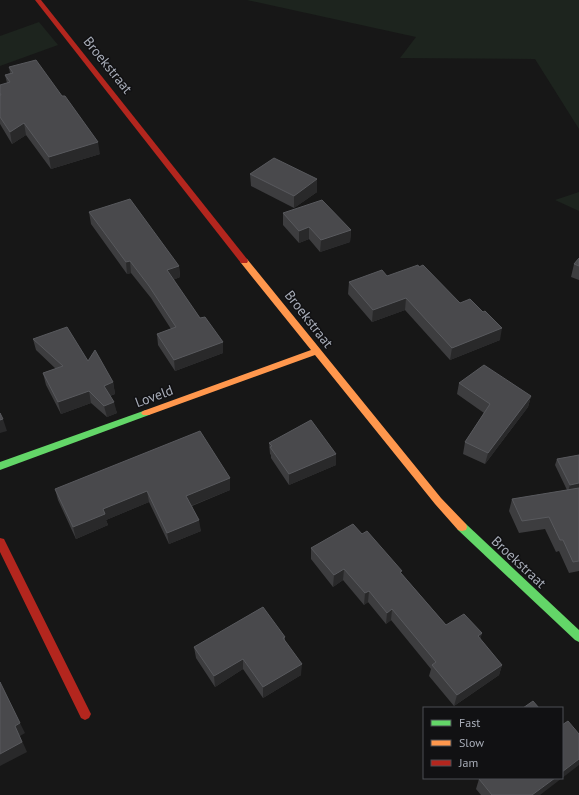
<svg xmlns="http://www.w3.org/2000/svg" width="579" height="795" viewBox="0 0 579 795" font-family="'PT Sans',sans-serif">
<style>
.green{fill:#1d241e}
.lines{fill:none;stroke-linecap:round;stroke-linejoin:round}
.fast{fill:#63d668;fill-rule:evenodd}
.slow{fill:#ff974d;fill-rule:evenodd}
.jam{fill:#b3261e;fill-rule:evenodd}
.wall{fill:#3d3d3f}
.shaded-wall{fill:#29292a}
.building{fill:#49494c;stroke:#58595d}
.labels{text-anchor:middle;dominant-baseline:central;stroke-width:3;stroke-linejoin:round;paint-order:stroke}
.street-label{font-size:14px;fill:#a8adb8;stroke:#111113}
</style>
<rect width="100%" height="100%" fill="#171717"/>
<!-- green -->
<g class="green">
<path d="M247,0H579V129L535,59L400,58L416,37Z"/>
<path d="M39,22L58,45L0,66V36Z"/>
<path d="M579,192V211L555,200Z"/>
</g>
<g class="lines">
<!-- fast -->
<g class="fast">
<path d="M146,410L149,411L151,413L149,415L0,470V462Z"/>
<path d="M462,523L466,524L579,630V642L575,640L458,530L457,527L458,524Z"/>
</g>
<!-- slow -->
<path class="slow" d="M244,258L247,259L441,498L466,524L467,527L466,530L462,531L458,530L435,504L315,355L149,415H143L141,413L143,411L311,350L241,263L240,261L241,259Z"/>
<!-- jam -->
<g class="jam">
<path d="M35,0H41L247,259L248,261L247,263H241Z"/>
<path d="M0,538L4,539L89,710L91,714L89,718L85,720L81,718L0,552Z"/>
</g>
</g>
<!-- wall -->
<g class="wall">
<path d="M9,67L100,154L51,169L26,135L12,144L0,124V85L7,83L5,75L10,73Z"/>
<path d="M250,174L317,192L294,208L251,186Z"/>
<path d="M89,212L179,266L180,277L173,280L200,318L223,342V353L175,371L158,345L157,334L171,329L151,298L131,273L127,274L91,224Z"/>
<path d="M283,213L351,230L350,242L320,252L309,239L299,243L283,225Z"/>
<path d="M579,258V280L571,277L574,264Z"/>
<path d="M387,276L460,303L500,340L450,360L405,310L372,322L348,294L349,282Z"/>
<path d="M33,339L88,361L113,382L115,394L110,396L117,413L107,417L91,403L61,414L46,385L43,373L56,369L36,350Z"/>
<path d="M459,383L531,396L528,407L485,464L463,454L465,442L484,413L457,394Z"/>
<path d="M269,443L336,465L289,485L271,458V455L270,454Z"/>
<path d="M579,455V571L569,573L559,551L556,552L545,529L519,533L509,511L512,499L567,490L555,465L557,459Z"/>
<path d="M230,478V490L192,506L201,531L169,544L149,502L106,520L108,525L76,539L58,500L55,489Z"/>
<path d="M362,534L402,574L446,625L482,633L480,639L502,665L499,675L454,706L429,676L431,669L391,620L386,624L368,602L364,605L343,580L333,587L311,559V548Z"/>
<path d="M285,637V641L301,675L263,698L243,669L215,687L196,658L194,647Z"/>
<path d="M479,779L540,795H481L476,789Z"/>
</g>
<!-- shaded-wall -->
<g class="shaded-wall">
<path d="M24,123L26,135L12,144L10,132Z"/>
<path d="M98,142L100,154L51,169L49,157Z"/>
<path d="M317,179V192L294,208V196Z"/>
<path d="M309,227V239L299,243V231Z"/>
<path d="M351,230L350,242L320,252L321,240Z"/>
<path d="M130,261L131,273L127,274L126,262Z"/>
<path d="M179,266L180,277L168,282L167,270Z"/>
<path d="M406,298L405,310L372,322L373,310Z"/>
<path d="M502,328L500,340L450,360L452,348Z"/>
<path d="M223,342V353L175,371L174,360Z"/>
<path d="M113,382L115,394L106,397L104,386Z"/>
<path d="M89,391L91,403L61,414L58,402Z"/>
<path d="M531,396L528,407L485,464L488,453Z"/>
<path d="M114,402L117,413L107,417L104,406Z"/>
<path d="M3,419L7,431L0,433V420Z"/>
<path d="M336,454V465L289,485V474Z"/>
<path d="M230,478V490L188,507L186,496Z"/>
<path d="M579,483V489L568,491L570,485Z"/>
<path d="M147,491L149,502L106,520L108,525L76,539L73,527L103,509Z"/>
<path d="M199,520L201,531L169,544L167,533Z"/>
<path d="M344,569L343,580L333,587L334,575Z"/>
<path d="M369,591L368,602L364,605L365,593Z"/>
<path d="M392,609L391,620L386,624L387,613Z"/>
<path d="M482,633L479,644L478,636Z"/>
<path d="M243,659V669L215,687L214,676Z"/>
<path d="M302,664L301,675L263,698V687Z"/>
<path d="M502,665L499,675L454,706L457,695Z"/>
<path d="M20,723L25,733L20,736L27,752L0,766V754L15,726Z"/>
<path d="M579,759V765L540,795H532L555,778H562V772Z"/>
</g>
<!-- building -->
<g class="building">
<path d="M36,60L62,96H65L98,142L49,157L24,123L10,132L0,117V95H1L0,93V85L10,82L5,75L13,73L9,67Z"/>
<path d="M274,158L317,179L294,196L250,174Z"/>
<path d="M130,199L179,266L167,270L200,318L205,317L223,342L174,360L157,334L176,327L149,286L130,261L126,262L89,212Z"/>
<path d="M322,200L351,230L321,240L309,227L299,231L283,213Z"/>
<path d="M579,258V266L574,264Z"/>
<path d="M418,265L419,267L423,265L460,303L470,299L483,312L485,311L502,328L452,348L406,298L373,310L349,282L382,270L387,276Z"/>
<path d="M67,327L88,361L95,350L113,382L104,386L114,402L104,406L89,391L58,402L43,373L63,366L33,339Z"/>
<path d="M484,365L531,396L488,453L465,442L490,404L459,383Z"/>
<path d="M0,413L3,419L0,420Z"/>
<path d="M311,420L336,454L289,474L270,447L272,446L269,443Z"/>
<path d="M200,431L230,478L186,496L199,520L167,533L147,491L103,509L105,514L73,527L55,489Z"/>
<path d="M579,455V483L570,485L557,459Z"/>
<path d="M579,488V561L573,562L563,540H560L549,517L522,521L512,499Z"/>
<path d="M353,524L362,534L367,531L402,571L400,572L446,625L464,614L482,633L478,636L502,665L457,695L432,665L436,662L392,609L387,613L369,591L365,593L344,569L334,575L311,548Z"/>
<path d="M263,607L285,637L283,638L302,664L263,687L243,659L214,676L194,647Z"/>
<path d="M0,682L20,723L15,726L22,742L0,754Z"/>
<path d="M533,701L539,708H523Z"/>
<path d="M568,721L579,734V759L562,772V725Z"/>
<path d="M481,778H555L532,795H492L479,779Z"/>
</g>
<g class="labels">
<!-- street labels -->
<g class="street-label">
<text transform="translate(108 65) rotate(51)">Broekstraat</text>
<text transform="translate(309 319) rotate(52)">Broekstraat</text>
<text transform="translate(154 396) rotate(-20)">Loveld</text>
<text transform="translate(519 562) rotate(43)">Broekstraat</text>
</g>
</g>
<!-- legend -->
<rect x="423" y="707" width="140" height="72" fill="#111113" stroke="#4d4f55"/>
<rect x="431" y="720" width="20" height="6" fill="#63d668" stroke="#4d4f55"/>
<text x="459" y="727" font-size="12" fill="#a8adb8">Fast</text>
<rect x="431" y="740" width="20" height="6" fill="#ff974d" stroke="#4d4f55"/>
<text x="459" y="747" font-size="12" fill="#a8adb8">Slow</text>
<rect x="431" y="760" width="20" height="6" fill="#b3261e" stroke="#4d4f55"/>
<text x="459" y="767" font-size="12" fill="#a8adb8">Jam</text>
</svg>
